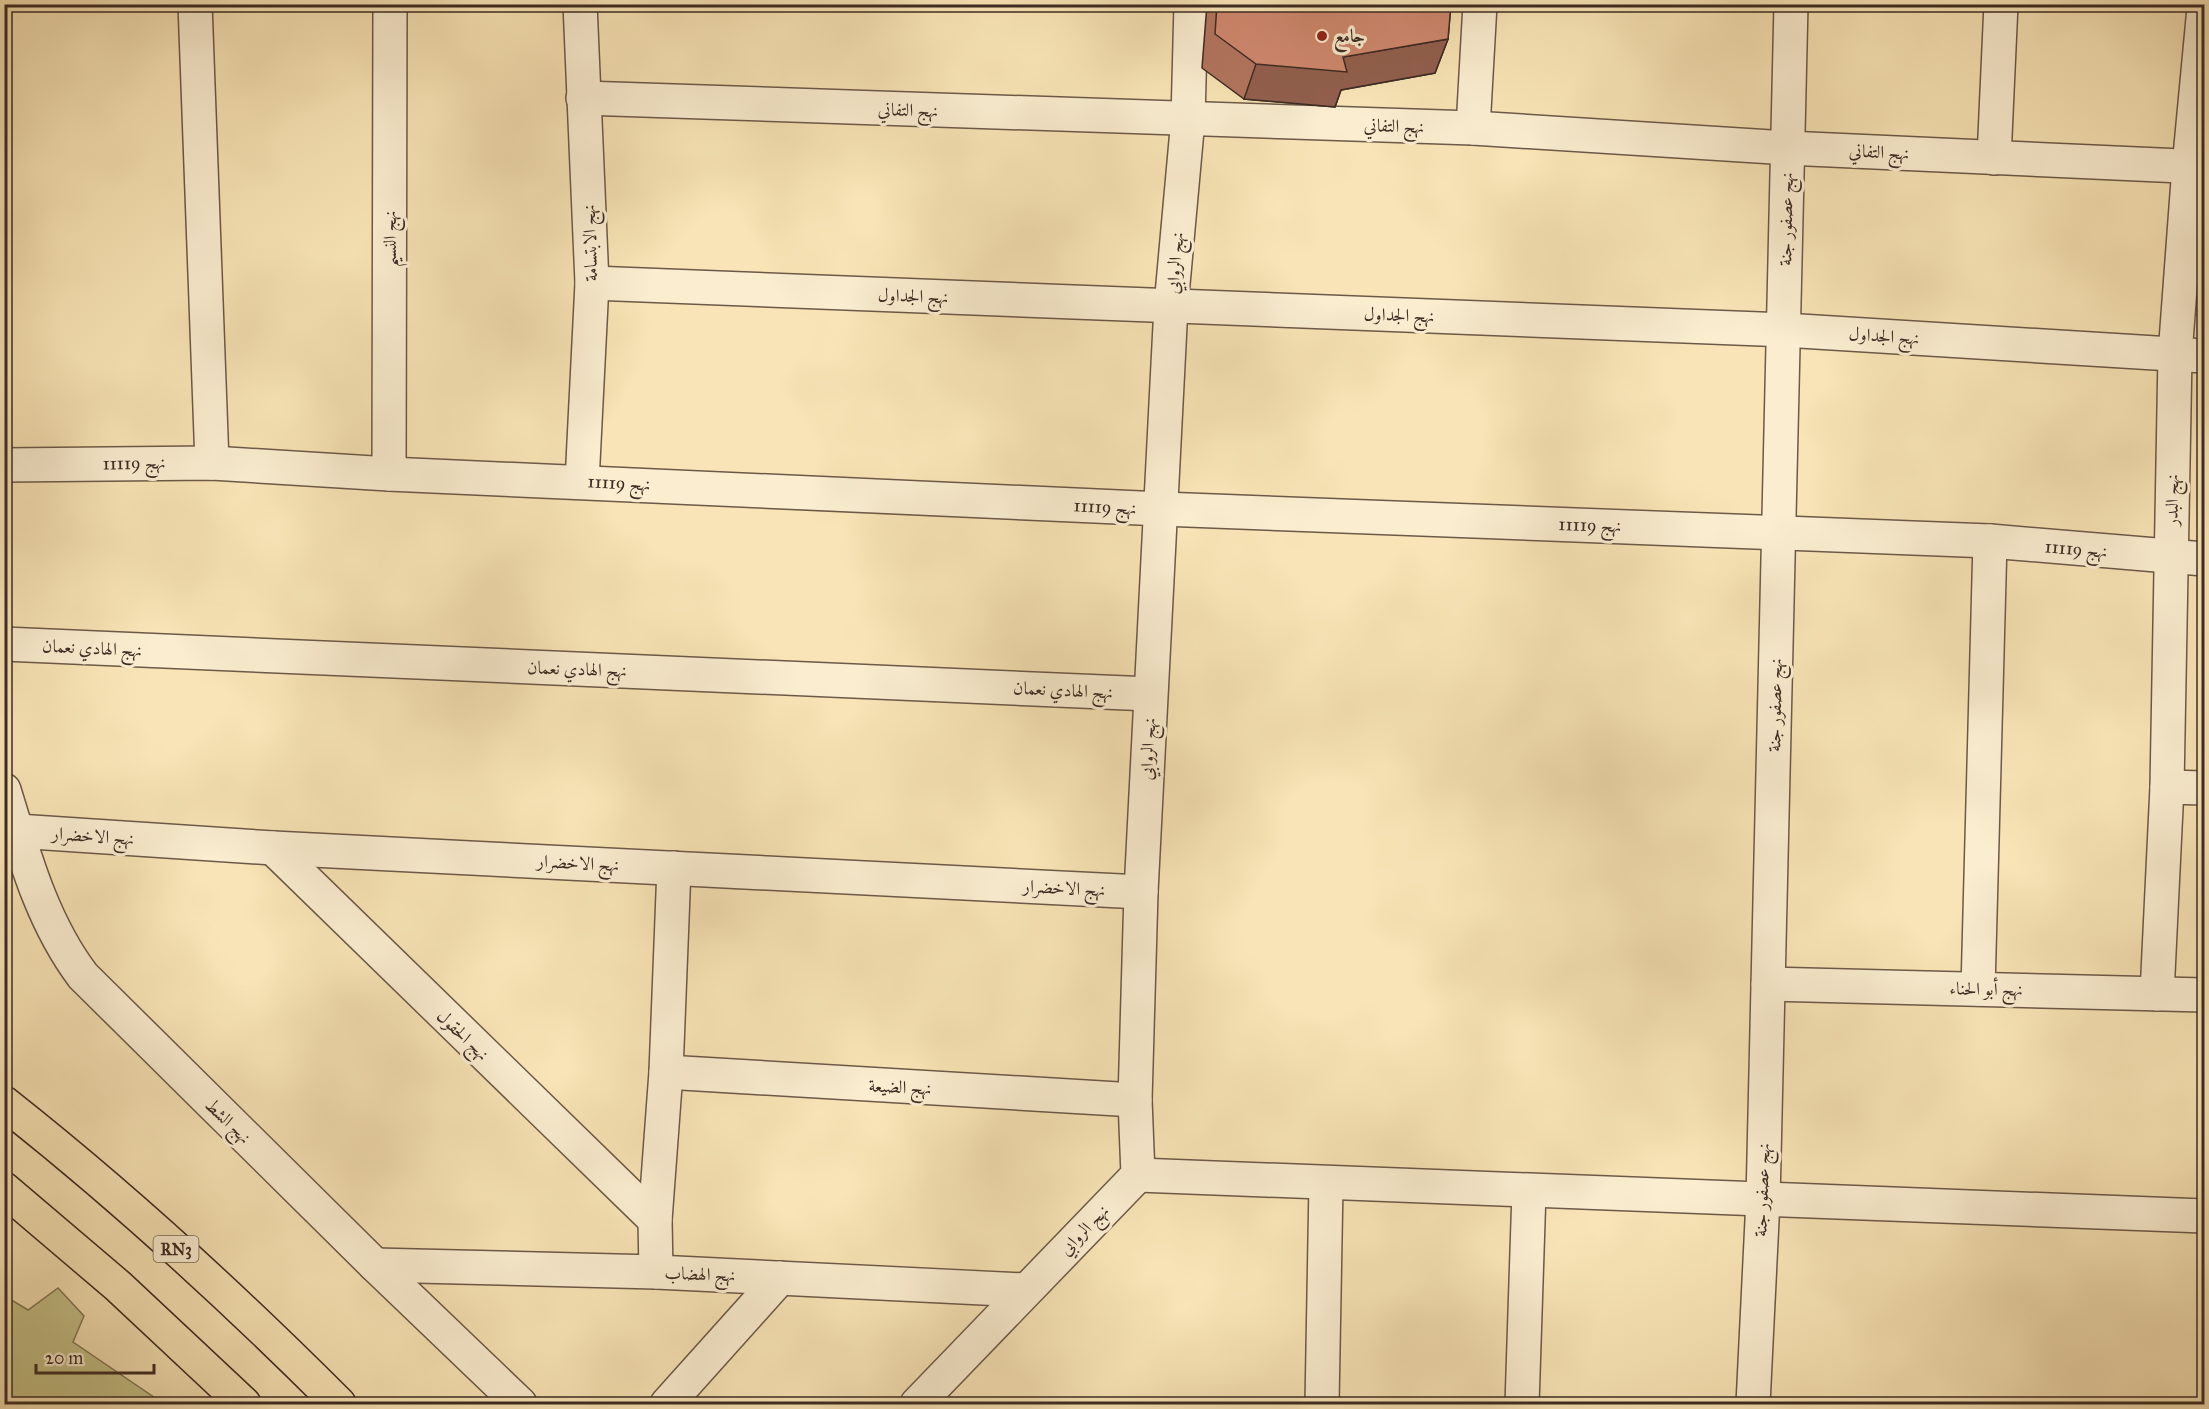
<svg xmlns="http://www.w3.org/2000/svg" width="2209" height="1409" viewBox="0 0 2209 1409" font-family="'IM FELL Great Primer',Amiri,serif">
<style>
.green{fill:#c5c188;stroke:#817656;stroke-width:1.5}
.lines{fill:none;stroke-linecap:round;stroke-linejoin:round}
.minor-casing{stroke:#6c5948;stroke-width:36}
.trunk-casing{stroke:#3d2b23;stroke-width:36}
.minor{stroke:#faedd0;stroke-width:33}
.trunk{stroke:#f8e4b6;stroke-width:33}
.wall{fill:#b2755f;stroke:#3d2b23;stroke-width:1.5}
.shaded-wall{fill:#915f4d;stroke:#3d2b23;stroke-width:1.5}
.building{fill:#cf886e;stroke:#3d2b23;stroke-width:1.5}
.poi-dot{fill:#8f2418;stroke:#faedd0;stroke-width:2}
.labels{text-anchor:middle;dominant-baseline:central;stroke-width:6;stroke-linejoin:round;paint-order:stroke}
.shield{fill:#faedd0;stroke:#766557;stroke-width:1.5}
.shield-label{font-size:16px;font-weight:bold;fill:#3d2b23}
.poi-label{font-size:18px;font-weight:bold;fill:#3d2b23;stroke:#faedd0;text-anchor:start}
.street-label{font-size:18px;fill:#3d2b23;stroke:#faedd0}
</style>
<rect width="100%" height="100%" fill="#f8e4b6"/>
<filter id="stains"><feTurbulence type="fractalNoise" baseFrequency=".00333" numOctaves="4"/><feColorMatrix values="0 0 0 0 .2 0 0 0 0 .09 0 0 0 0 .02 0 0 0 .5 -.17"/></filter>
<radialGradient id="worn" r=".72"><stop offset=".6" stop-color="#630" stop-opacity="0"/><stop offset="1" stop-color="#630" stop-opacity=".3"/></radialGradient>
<!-- green -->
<g class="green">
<path d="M2196,256L2204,257V315L2187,314Z"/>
<path d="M58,1288L84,1316L73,1342L164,1404H5V1296L28,1310Z"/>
</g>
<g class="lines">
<defs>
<g id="minor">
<path d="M195,4L212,463"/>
<path d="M580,4L592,283L582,482"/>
<path d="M583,98L1473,128L1787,148L2204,167"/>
<path d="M1473,128L1480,4"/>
<path d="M1994,158L2001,4"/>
<path d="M592,283L1784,330L2204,356"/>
<path d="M4,465L212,463L389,474L1162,509L1990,541L2204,559"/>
<path d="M389,474L390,4"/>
<path d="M4,644L1150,694"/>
<path d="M2167,787L2204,788"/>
<path d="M4,790C24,855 42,922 83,976L375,1265L520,1404"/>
<path d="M17,831L273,848L1141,892"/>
<path d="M273,848L655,1220"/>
<path d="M1768,984L2204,995"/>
<path d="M1978,989L1990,541"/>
<path d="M2157,994L2167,787L2175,355L2189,167L2204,8"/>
<path d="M666,1072L1135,1100"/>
<path d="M1138,1175L2204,1216"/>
<path d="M375,1265L656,1272L1025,1290"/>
<path d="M656,1272L655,1220L666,1072L674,868"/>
<path d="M667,1404L780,1278"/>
<path d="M917,1404L1138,1175L1135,1100L1141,892L1171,306L1188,119L1191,4"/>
<path d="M1322,1404L1326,1184"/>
<path d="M1522,1404L1529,1191"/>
<path d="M1753,1404L1763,1200L1791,4"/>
</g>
<g id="trunk">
<path d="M4,1103C122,1196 233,1298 339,1404"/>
<path d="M4,1189L118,1286L244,1404"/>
</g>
</defs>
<!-- minor casing -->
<use href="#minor" class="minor-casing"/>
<!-- trunk casing -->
<use href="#trunk" class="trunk-casing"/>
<!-- minor -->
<use href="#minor" class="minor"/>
<!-- trunk -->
<use href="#trunk" class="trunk"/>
</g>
<!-- wall -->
<path class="wall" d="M1207,4H1451L1448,39L1435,73L1341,90L1335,107L1244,99L1202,68Z"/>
<!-- shaded-wall -->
<path class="shaded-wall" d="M1448,39L1435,73L1341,90L1335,107L1244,99L1256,64L1343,57Z"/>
<!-- building -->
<path class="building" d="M1217,4H1451L1448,39L1343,57L1347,72L1256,64L1215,34Z"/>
<!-- markers -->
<circle class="poi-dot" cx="1322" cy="36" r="6"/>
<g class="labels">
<!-- shield labels -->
<rect class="shield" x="153.5" y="1236" width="45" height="26" rx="4.5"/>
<g class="shield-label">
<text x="176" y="1249">RN3</text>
</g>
<!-- poi labels -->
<g class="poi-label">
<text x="1334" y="36">جامع</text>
</g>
<!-- street labels -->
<g class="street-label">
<text transform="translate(908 110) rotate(2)">نهج التفاني</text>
<text transform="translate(1394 126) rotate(2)">نهج التفاني</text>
<text transform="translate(1879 152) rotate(3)">نهج التفاني</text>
<text transform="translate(1786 219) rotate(-89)">نهج عصفور جنة</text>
<text transform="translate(390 239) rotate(-90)">نهج النسيم</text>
<text transform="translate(590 243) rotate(-92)">نهج الابتسامة</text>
<text transform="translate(1175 263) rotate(-85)">نهج الروابي</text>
<text transform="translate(913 296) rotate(2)">نهج الجداول</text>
<text transform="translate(1399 315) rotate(2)">نهج الجداول</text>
<text transform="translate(1884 336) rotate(4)">نهج الجداول</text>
<text transform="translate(134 463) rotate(-1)">نهج 11119</text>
<text transform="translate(619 483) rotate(3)">نهج 11119</text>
<text transform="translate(2172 500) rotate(-89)">نهج البدر</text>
<text transform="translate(1105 507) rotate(3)">نهج 11119</text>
<text transform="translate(1590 525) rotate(2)">نهج 11119</text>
<text transform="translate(2076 549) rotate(5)">نهج 11119</text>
<text transform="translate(92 648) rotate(3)">نهج الهادي نعمان</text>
<text transform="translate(577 669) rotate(2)">نهج الهادي نعمان</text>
<text transform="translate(1063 690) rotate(3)">نهج الهادي نعمان</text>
<text transform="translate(1775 705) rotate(-89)">نهج عصفور جنة</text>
<text transform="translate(1148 749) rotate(-87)">نهج الروابي</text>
<text transform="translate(93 836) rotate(4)">نهج الاخضرار</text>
<text transform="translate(578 863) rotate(3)">نهج الاخضرار</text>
<text transform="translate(1064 888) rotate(3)">نهج الاخضرار</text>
<text transform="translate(1986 989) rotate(1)">نهج أبو الحناء</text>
<text transform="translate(463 1035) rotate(44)">نهج الحقول</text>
<text transform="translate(900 1087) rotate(3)">نهج الضيعة</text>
<text transform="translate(228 1121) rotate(44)">نهج الشط</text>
<text transform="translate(1762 1190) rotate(-88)">نهج عصفور جنة</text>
<text transform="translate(1084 1230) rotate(-46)">نهج الروابي</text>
<text transform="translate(700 1274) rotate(2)">نهج الهضاب</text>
</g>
</g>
<!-- margin -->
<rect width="2209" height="1409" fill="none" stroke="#f8e4b6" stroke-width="24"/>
<rect x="6" y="6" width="2197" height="1397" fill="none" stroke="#3d2b23" stroke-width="3"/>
<rect x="12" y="12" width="2185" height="1385" fill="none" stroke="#3d2b23" stroke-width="1.5"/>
<!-- scale -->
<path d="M36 1364v9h118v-9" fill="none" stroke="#3d2b23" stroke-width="3"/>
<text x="45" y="1364" font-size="18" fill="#3d2b23" stroke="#faedd0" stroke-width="4.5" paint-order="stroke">20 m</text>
<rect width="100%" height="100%" filter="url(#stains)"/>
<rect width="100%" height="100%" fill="url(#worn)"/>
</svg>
